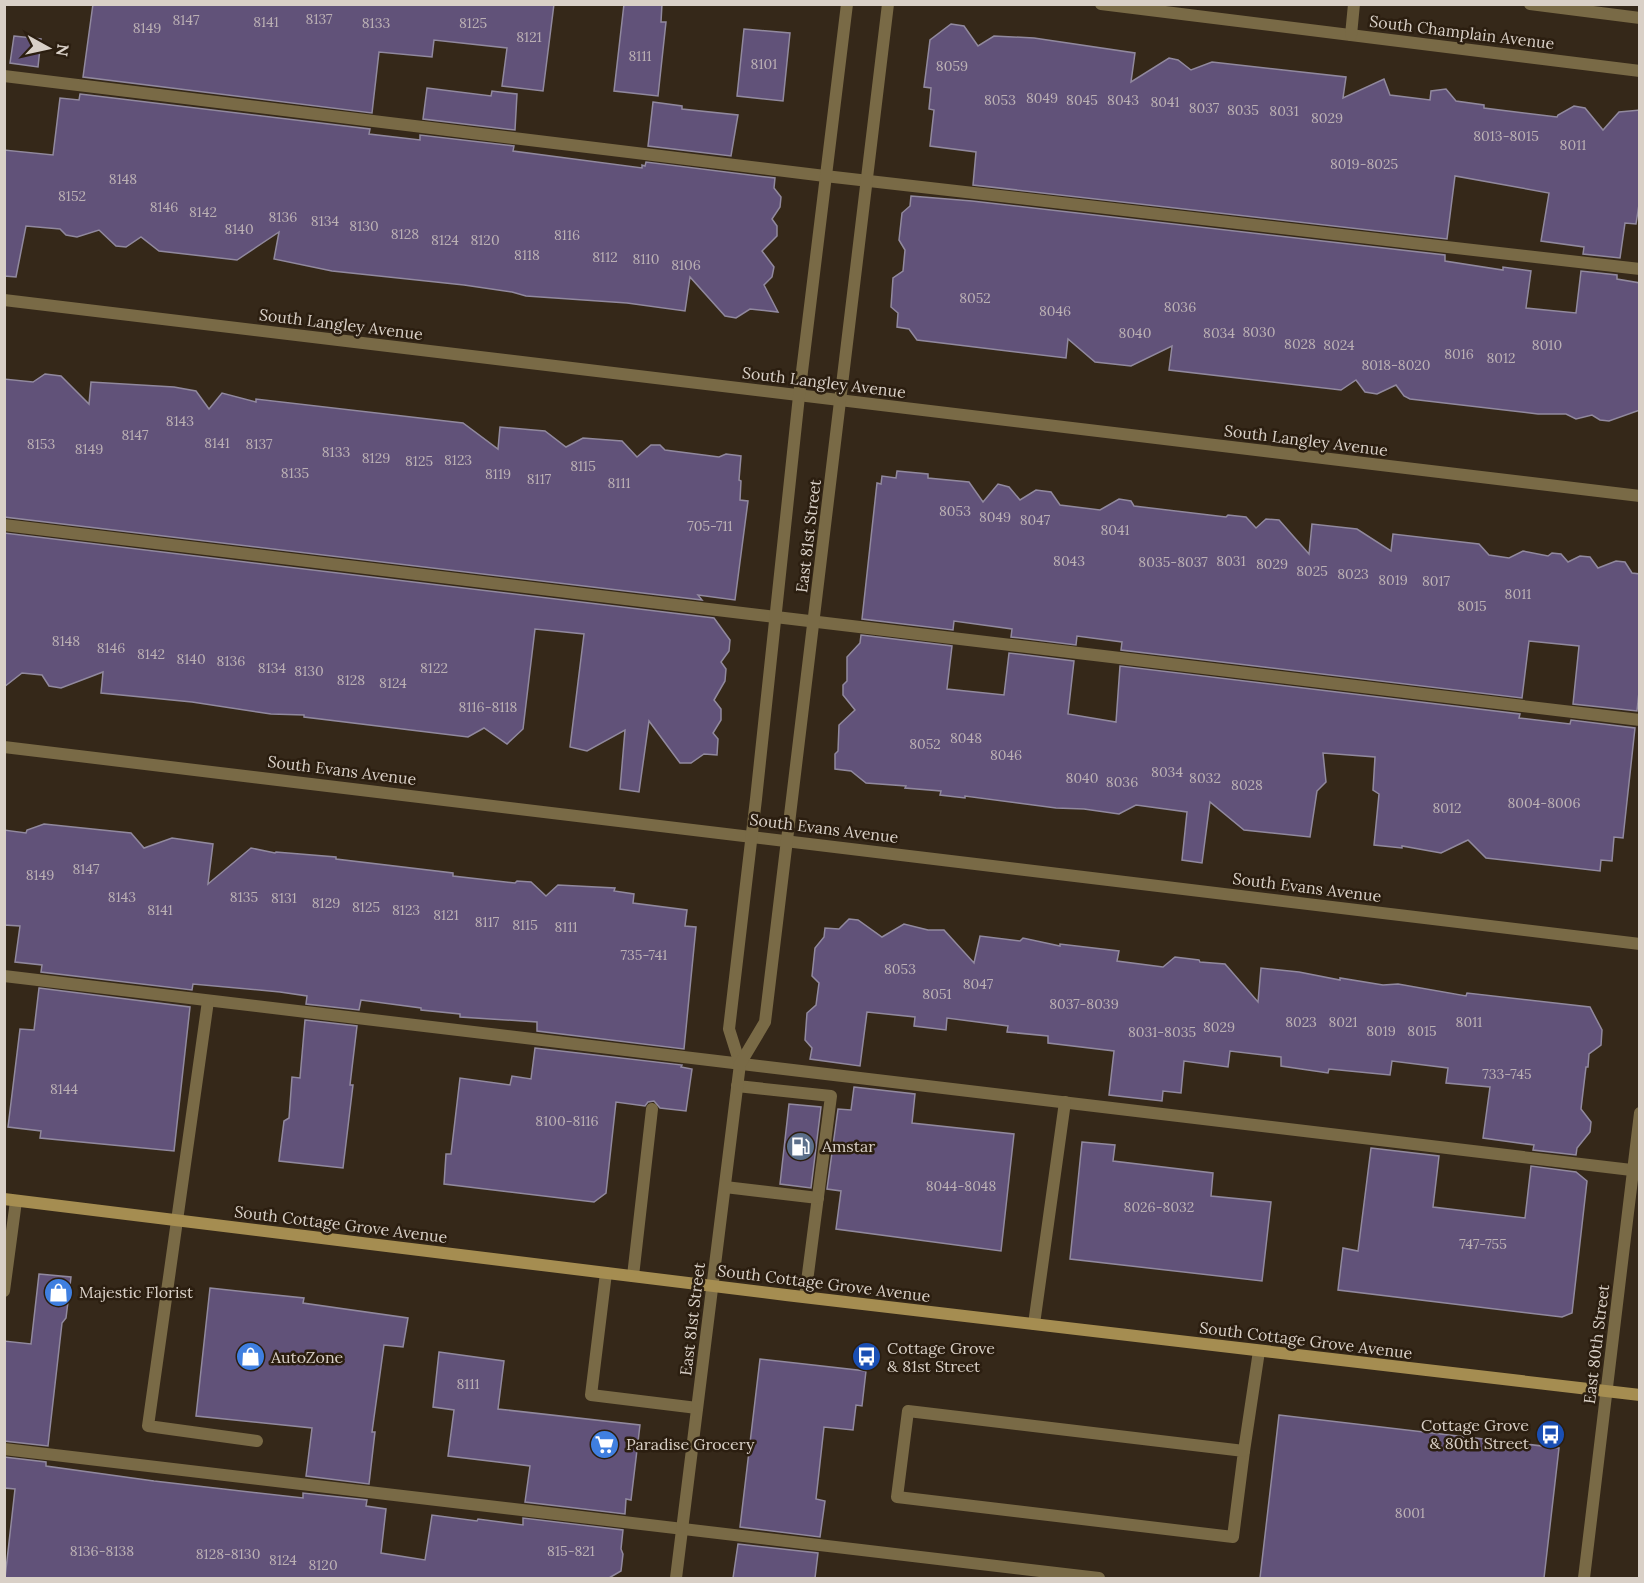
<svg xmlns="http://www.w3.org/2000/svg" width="1644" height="1583" viewBox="0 0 1644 1583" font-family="Lora,serif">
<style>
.building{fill:#615279;stroke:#91899e;stroke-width:1.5}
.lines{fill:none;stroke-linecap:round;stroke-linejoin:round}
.lane{stroke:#796a46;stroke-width:12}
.street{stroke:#796a46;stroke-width:12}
.secondary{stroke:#a58d51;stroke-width:12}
.labels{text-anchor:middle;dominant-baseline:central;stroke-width:5;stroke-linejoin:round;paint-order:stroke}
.number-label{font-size:14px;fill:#bbb0b4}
.street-label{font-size:16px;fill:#d9d0c7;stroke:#2b1e10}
.poi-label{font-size:16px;fill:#d9d0c7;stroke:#2b1e10;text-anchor:start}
</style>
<rect width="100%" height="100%" fill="#352819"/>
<!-- building -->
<g class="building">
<path d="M93,4H554L543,91L502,86L507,48L434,40L432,57L379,52L372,113L83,77Z"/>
<path d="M624,4H662L661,22H666L658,96L614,91Z"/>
<path d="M951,24L964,26L978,46L994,36L1034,38L1135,53L1131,82L1169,58L1178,60L1191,70L1212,62L1346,77L1343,98L1384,79L1390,95L1430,100L1431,91L1446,89L1456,101L1484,105V108L1557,117L1558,115L1574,106L1585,108L1603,130L1619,112L1640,110V198L1636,224L1625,223L1620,258L1583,254L1584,247L1541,241L1549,193L1455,176L1447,239L973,185L976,152L930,146L934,110L929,109L931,88L924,87L930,40Z"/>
<path d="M744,29L790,33L783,101L737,96Z"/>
<path d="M14,36L41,39L38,67L10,63Z"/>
<path d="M427,88L491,96L492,91L517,94L515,130L423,119Z"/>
<path d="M80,94L370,129L369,134L420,140V135L514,146L513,151L642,168V165L645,166L646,162L775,178L774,188L781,197L780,207L772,219L777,226V236L762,251L774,267L772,277L764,285L778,312L750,309L736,318L725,316L690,277L685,311L627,303L526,296L512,292L464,285L332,271L274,259L279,232L237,260L159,251L141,237L126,247L116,246L99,230L77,237L66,235L60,229L26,226L16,277L4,276V150L53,155L60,98L79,100Z"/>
<path d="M653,102L682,106V109L738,115L731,156L648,146Z"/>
<path d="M911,196L972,201L1445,255V261L1503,270V267L1531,271L1526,308L1576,313L1581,271L1617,275V279L1640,283V410L1609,421L1600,420L1592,415L1576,419L1566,414H1538L1410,399L1404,396L1396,385L1377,394L1365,392L1356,380L1341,390L1169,370L1172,346L1131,366L1095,362L1068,339L1066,358L917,340L909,329L897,327L898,313L891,307L893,278L903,271L905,250L899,240L902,213L910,206Z"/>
<path d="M45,374L61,376L89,404L91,382L174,387L196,391L209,409L222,393L256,402V399L463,423L498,449L500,427L545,431L566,447L583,438L622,441L637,457L651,445H660L665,450L719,457L726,454L741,456L739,480L741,481L740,500L748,501L735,600L698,595L702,600L4,517V379L33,382Z"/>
<path d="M897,471L928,474V478L969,482L983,502L998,484L1009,487L1020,500L1036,490L1051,492L1060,505L1100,510L1119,499L1131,501L1134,506L1226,517L1228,515L1246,517L1256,528L1266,519L1279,520L1309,554L1312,524L1357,529L1391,551L1393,534L1479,544L1489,555L1509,558L1523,551L1548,556L1552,553L1561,554L1568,562L1580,556L1590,557L1598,568L1616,561L1625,562L1632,573L1640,574V682L1637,711L1573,704L1579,646L1529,641L1522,698L1121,650L1122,642L1077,636L1076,645L1011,637L1012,629L954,621L953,630L862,619L877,483L881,484L882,476L896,478Z"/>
<path d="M4,533L714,618L730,640L729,651L721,662L726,669L725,681L714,700L721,709V720L713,733L718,739L717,755L704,754L691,763H680L649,721L639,792L620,789L625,730L587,751L570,747L584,634L535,629L523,729L507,744L484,728L468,737L304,717V715L271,714L192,702L101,693L103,672L61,688L49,686L42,675L22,673L4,687Z"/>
<path d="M861,635L952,646L947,689L1004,695L1009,653L1074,661L1068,714L1116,722L1120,666L1520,714L1519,718L1570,724L1571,720L1635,728L1623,838L1614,837L1612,861L1601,860L1600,871L1486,858L1468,840L1441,853L1402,846V848L1374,845L1379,794L1373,790L1375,757L1323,753L1326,782L1317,791L1310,837L1244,830L1210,802L1202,863L1182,860L1187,812L1136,805L1119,814L1084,809L1056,808L965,796V798L940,795L941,791L905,788L906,786L866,783L851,771L835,769V754L838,751L839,725L855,710L843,695V685L847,681V657L860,643Z"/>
<path d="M44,824L131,833L144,848L172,838L213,844L208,884L251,848L275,853L276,852L336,857V859L453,873V876L515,883L517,881L531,882L546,896L558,885L615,888L614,891L634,894L633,903L687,910L685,926L696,927L684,1049L537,1031V1022L460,1017V1014L421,1010V1008L361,1000L359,1010L306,1004L307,996L280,992L193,984L192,990L41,972L42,965L15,962L20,926L4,925V830L26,833L27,830Z"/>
<path d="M849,919L858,920L882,937L904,924L928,930H944L974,963L980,936L1020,941L1023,938L1060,946V944L1119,951L1117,961L1163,967L1175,957L1199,960L1200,962L1225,964L1258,1002L1261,968L1299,972L1340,980V978L1383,985L1398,984L1466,996L1467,993L1590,1007L1602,1030L1601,1045L1589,1054L1588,1067H1586L1581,1109L1591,1122L1590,1132L1577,1148L1576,1155L1533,1150L1534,1145L1483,1138L1490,1087L1446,1083L1448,1068L1392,1061L1390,1075L1329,1069L1328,1073L1281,1066V1057L1230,1051L1228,1067L1184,1061L1181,1093L1163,1091L1162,1101L1109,1095L1114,1051L1048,1043V1036L1007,1032L1008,1026L947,1018L946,1030L914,1026L915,1017L867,1012L860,1066L810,1059L812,1048L805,1040L807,1013L816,1005L819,983L812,976L815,948L824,937L825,928L839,929Z"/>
<path d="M39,988L190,1007L174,1151L40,1138L41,1131L8,1127L20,1029L34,1030Z"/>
<path d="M305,1020L357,1026L350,1085H353L343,1168L279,1161L284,1121L289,1118L292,1077L300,1078Z"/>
<path d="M535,1048L682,1065L681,1067L692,1069L686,1111L660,1108L654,1101L648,1102L645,1106L616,1102L606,1193L594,1202L444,1184L446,1154H451L460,1078L510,1085L512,1076L531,1079Z"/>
<path d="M854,1087L915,1094L912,1123L1014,1134L1001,1251L836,1229L841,1191L827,1189L838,1109L851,1110Z"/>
<path d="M789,1104L821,1107L811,1188L780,1184Z"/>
<path d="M1082,1142L1115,1145L1113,1161L1213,1173L1211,1196L1271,1202L1262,1281L1070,1259Z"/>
<path d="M1371,1148L1439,1156L1433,1207L1525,1218L1531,1166L1576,1172L1587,1181L1572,1313L1562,1317L1338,1290L1343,1248L1358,1251Z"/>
<path d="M39,1274L71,1277L66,1318L62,1323L48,1446L4,1441V1341L31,1344Z"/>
<path d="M210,1288L304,1298L303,1303L408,1318L403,1347L384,1345L372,1432H375L369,1484L306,1476L312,1428L196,1416Z"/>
<path d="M439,1352L504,1361L498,1409L640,1425L631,1500L626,1499L625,1514L525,1502L530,1466L448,1456L454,1410L433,1407Z"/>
<path d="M760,1359L866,1371L862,1406L856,1405L853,1430L824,1427L816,1499L825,1501L820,1537L740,1527Z"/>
<path d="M1279,1415L1559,1448L1544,1578H1260Z"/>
<path d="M4,1457L46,1462V1466L154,1481L303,1498V1493L367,1500L366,1506L386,1509L381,1553L425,1560L432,1515L477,1521L478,1519L523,1525V1518L623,1530L621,1549L623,1554L621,1571L609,1578H5L15,1489L4,1488Z"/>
<path d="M738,1544L818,1553L815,1578H733Z"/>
</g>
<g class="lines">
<!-- lane -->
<g class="lane">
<path d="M4,76L825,176L1640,269"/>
<path d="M4,525L1640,720"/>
<path d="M4,976L1640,1171"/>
<path d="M208,1001L148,1426L257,1441"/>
<path d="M737,1086L831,1096L805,1297"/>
<path d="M725,1187L818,1198"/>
<path d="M606,1273L591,1395L697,1408"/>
<path d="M633,1276L652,1109"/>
<path d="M4,1291L16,1201"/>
<path d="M1034,1324L1065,1102"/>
<path d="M908,1411L1244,1451L1233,1537L897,1497Z"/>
<path d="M4,1449L1099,1578"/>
<path d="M1244,1451L1259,1351"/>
</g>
<!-- street -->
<g class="street">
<path d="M1101,4L1640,71"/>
<path d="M1530,4L1640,18"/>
<path d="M1351,35L1354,4"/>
<path d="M4,300L1640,496"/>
<path d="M4,747L1640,944"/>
<path d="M740,1064L729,1029L756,799L799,396L847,4"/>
<path d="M676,1578L740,1064L765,1022L888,4"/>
<path d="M1584,1578L1640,1113"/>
</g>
<!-- secondary -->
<path class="secondary" d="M4,1199L786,1295L1640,1395"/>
</g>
<!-- icons -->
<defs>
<symbol id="fuel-disc" viewBox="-11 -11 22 22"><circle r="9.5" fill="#5c6f8a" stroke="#2b1e10"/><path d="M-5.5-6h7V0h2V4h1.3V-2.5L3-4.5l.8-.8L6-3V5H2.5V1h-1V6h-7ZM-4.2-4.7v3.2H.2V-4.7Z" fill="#fff"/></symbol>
<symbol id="shop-disc" viewBox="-11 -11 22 22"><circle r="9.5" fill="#3f7fe0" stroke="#2b1e10"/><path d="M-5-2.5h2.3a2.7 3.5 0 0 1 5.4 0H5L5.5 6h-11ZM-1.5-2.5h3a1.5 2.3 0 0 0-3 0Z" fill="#fff"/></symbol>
<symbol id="bus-disc" viewBox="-11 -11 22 22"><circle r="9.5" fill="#1a4fb4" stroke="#2b1e10"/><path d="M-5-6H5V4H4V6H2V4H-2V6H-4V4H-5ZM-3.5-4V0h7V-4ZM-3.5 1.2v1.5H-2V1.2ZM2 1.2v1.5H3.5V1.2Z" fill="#fff"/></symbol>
<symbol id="supermarket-disc" viewBox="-11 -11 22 22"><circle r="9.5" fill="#3f7fe0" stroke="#2b1e10"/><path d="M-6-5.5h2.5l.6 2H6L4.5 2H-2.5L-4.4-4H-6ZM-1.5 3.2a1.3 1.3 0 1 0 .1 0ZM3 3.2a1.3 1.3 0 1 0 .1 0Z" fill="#fff"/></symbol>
</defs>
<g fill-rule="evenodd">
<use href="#fuel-disc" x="784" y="1130" width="33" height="33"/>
<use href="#shop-disc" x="42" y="1276" width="33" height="33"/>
<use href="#shop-disc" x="234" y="1340" width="33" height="33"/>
<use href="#bus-disc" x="850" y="1340" width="33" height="33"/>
<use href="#bus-disc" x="1534" y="1418" width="33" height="33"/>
<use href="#supermarket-disc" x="588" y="1428" width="33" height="33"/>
</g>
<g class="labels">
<!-- number labels -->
<g class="number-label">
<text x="319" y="19">8137</text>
<text x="186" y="20">8147</text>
<text x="266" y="22">8141</text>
<text x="376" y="23">8133</text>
<text x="473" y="23">8125</text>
<text x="147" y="28">8149</text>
<text x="529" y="37">8121</text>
<text x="640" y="56">8111</text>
<text x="764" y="64">8101</text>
<text x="952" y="66">8059</text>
<text x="1042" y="98">8049</text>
<text x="1000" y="100">8053</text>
<text x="1082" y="100">8045</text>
<text x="1123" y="100">8043</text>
<text x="1165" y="102">8041</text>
<text x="1204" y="108">8037</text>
<text x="1243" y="110">8035</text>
<text x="1284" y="111">8031</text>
<text x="1327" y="118">8029</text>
<text x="1506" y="136">8013-8015</text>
<text x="1573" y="145">8011</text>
<text x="1364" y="164">8019-8025</text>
<text x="123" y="179">8148</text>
<text x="72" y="196">8152</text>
<text x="164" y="207">8146</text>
<text x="203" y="212">8142</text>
<text x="283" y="217">8136</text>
<text x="325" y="221">8134</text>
<text x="364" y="226">8130</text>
<text x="239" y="229">8140</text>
<text x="405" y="234">8128</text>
<text x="567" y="235">8116</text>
<text x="445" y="240">8124</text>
<text x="485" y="240">8120</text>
<text x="527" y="255">8118</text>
<text x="605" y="257">8112</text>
<text x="646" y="259">8110</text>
<text x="686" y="265">8106</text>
<text x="975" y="298">8052</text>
<text x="1180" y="307">8036</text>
<text x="1055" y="311">8046</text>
<text x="1259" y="332">8030</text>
<text x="1135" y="333">8040</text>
<text x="1219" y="333">8034</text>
<text x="1300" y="344">8028</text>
<text x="1339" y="345">8024</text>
<text x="1547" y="345">8010</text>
<text x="1459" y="354">8016</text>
<text x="1501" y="358">8012</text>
<text x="1396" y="365">8018-8020</text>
<text x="180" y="421">8143</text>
<text x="135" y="435">8147</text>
<text x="217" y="443">8141</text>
<text x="41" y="444">8153</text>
<text x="259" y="444">8137</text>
<text x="89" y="449">8149</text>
<text x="336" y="452">8133</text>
<text x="376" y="458">8129</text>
<text x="458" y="460">8123</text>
<text x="419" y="461">8125</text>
<text x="583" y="466">8115</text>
<text x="295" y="473">8135</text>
<text x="498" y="474">8119</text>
<text x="539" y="479">8117</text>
<text x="619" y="483">8111</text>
<text x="955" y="511">8053</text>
<text x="995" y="517">8049</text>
<text x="1035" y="520">8047</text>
<text x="710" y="526">705-711</text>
<text x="1115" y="530">8041</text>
<text x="1069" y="561">8043</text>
<text x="1231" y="561">8031</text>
<text x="1173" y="562">8035-8037</text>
<text x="1272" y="564">8029</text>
<text x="1312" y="571">8025</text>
<text x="1353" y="574">8023</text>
<text x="1393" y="580">8019</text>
<text x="1436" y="581">8017</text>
<text x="1518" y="594">8011</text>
<text x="1472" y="606">8015</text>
<text x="66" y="641">8148</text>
<text x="111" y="648">8146</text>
<text x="151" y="654">8142</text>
<text x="191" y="659">8140</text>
<text x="231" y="661">8136</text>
<text x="272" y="668">8134</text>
<text x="434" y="668">8122</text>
<text x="309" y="671">8130</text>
<text x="351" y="680">8128</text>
<text x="393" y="683">8124</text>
<text x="488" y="707">8116-8118</text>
<text x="966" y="738">8048</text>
<text x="925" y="744">8052</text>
<text x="1006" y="755">8046</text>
<text x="1167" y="772">8034</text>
<text x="1082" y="778">8040</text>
<text x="1205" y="778">8032</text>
<text x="1122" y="782">8036</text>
<text x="1247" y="785">8028</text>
<text x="1544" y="803">8004-8006</text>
<text x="1447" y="808">8012</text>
<text x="86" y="869">8147</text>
<text x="40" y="875">8149</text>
<text x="122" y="897">8143</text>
<text x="244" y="897">8135</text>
<text x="284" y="898">8131</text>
<text x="326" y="903">8129</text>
<text x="366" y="907">8125</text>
<text x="160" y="910">8141</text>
<text x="406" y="910">8123</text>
<text x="446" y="915">8121</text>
<text x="487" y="922">8117</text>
<text x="525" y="925">8115</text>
<text x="566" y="927">8111</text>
<text x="644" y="955">735-741</text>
<text x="900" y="969">8053</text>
<text x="978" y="984">8047</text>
<text x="937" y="994">8051</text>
<text x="1084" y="1004">8037-8039</text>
<text x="1301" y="1022">8023</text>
<text x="1343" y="1022">8021</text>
<text x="1469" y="1022">8011</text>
<text x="1219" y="1027">8029</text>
<text x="1381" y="1031">8019</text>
<text x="1422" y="1031">8015</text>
<text x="1162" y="1032">8031-8035</text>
<text x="1507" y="1074">733-745</text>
<text x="64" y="1089">8144</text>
<text x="567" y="1121">8100-8116</text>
<text x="961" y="1186">8044-8048</text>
<text x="1159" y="1207">8026-8032</text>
<text x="1483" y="1244">747-755</text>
<text x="468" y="1384">8111</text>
<text x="1410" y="1513">8001</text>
<text x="102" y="1551">8136-8138</text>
<text x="571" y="1551">815-821</text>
<text x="228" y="1554">8128-8130</text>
<text x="283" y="1560">8124</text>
<text x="323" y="1565">8120</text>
</g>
<!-- street labels -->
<g class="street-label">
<text transform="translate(1462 32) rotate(7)">South Champlain Avenue</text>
<text transform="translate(341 324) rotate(7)">South Langley Avenue</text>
<text transform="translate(824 382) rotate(7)">South Langley Avenue</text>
<text transform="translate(1306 440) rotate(7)">South Langley Avenue</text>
<text transform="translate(808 536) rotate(-83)">East 81st Street</text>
<text transform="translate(342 770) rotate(7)">South Evans Avenue</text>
<text transform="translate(824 828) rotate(7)">South Evans Avenue</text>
<text transform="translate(1307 887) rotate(7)">South Evans Avenue</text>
<text transform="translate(341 1224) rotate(7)">South Cottage Grove Avenue</text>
<text transform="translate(824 1283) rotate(7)">South Cottage Grove Avenue</text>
<text transform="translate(692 1319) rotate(-83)">East 81st Street</text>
<text transform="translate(1306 1340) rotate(7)">South Cottage Grove Avenue</text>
<text transform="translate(1596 1344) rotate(-83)">East 80th Street</text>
</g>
<!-- poi labels -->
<g class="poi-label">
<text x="822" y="1146">Amstar</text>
<text x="79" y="1292">Majestic Florist</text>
<text x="887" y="1348">Cottage Grove<tspan x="887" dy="18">&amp; 81st Street</tspan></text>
<text x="271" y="1357">AutoZone</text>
<text x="1529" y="1425" text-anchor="end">Cottage Grove<tspan x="1529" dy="18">&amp; 80th Street</tspan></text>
<text x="626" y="1444">Paradise Grocery</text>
</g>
</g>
<!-- border -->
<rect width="1644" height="1583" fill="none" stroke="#d9d0c7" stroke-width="12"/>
<!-- north arrow -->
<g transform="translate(48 48) rotate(98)" stroke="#2b1e10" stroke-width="4.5" paint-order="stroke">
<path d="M0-4.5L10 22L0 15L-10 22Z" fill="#d9d0c7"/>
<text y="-9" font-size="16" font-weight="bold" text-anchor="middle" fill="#d9d0c7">N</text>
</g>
</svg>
